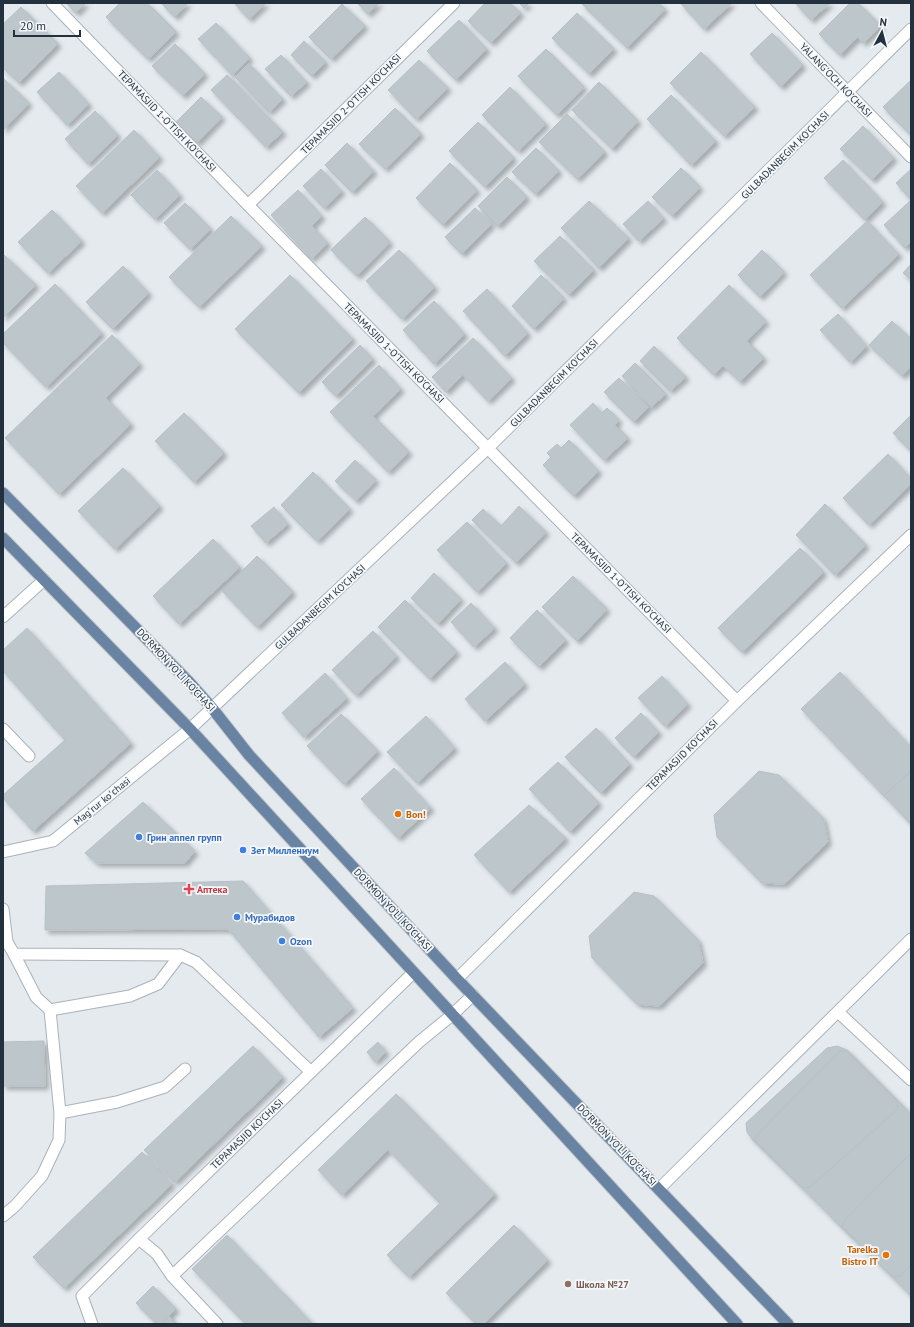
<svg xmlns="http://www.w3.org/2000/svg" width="914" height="1327" viewBox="0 0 914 1327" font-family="'PT Sans',sans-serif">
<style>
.building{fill:#bcc6cb;stroke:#b6c1c7;filter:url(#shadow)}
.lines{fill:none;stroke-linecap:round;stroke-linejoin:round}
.service-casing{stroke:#aab2ba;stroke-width:13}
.minor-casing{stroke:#aab2ba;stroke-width:13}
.primary-casing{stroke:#c1c5c9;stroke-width:13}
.service{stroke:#fff;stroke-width:11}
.minor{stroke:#fff;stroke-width:11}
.primary{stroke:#6984a3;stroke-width:11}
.food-dot{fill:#e8710a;stroke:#f5f8fa;stroke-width:1.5}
.shop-dot{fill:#3f7fe0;stroke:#f5f8fa;stroke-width:1.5}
.health-dot{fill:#e0444e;stroke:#f5f8fa;stroke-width:1.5}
.education-dot{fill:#8d6e63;stroke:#f5f8fa;stroke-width:1.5}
.labels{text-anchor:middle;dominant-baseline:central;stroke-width:3.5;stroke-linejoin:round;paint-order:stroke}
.street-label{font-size:10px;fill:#23313f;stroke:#f5f8fa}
.food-label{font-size:10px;font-weight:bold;fill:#c56008;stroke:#f5f8fa;text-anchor:start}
.shop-label{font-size:10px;font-weight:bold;fill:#366cbe;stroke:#f5f8fa;text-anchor:start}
.health-label{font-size:10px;font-weight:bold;fill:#be3a42;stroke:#f5f8fa;text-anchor:start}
.education-label{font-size:10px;font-weight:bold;fill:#785e54;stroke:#f5f8fa;text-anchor:start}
</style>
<defs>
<filter id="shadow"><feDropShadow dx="3.5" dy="3.5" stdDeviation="2" flood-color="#0004"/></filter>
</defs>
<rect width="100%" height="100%" fill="#e4eaee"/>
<!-- building -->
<g class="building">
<path d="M66,3H86L76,13Z"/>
<path d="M120,3H147L176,32L148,59L106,17Z"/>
<path d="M161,3H188L175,17Z"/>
<path d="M234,3H266L249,19Z"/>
<path d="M357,3H379L368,14Z"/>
<path d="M485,3H510L521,13L491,43L468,21Z"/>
<path d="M519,3H529L524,8Z"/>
<path d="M581,3H659L665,9L627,48Z"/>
<path d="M682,3H732L704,29L681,4Z"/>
<path d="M795,3H830L811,20Z"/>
<path d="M850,3H858L881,26L863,43L858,37L840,55L819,34Z"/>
<path d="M342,4L365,26L331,59L309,37Z"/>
<path d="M21,7L58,44L19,83L3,68V24Z"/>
<path d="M577,13L614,49L589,74L552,38Z"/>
<path d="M459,20L487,49L456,80L427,51Z"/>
<path d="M216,23L250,58L232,75L198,39Z"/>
<path d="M772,33L803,65L781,87L750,54Z"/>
<path d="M304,41L326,62L312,76L291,55Z"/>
<path d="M175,44L205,74L183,96L152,66Z"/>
<path d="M546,49L584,87L557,115L518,76Z"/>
<path d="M701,52L755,107L724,136L670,83Z"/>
<path d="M281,55L307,82L291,96L265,69Z"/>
<path d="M419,60L448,88L416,119L388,90Z"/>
<path d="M249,64L283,99L269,112L235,77Z"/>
<path d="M59,72L89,104L67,125L37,92Z"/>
<path d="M227,75L283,132L266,147L211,90Z"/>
<path d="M3,78L29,103L3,130Z"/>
<path d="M911,80V135L883,107Z"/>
<path d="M599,82L638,121L612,149L572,110Z"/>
<path d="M510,87L546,124L518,151L482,115Z"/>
<path d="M671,95L716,141L691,165L647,119Z"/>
<path d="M201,97L222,117L197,143L176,122Z"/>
<path d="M395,108L421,134L385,169L359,144Z"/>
<path d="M95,111L118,135L88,164L65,139Z"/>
<path d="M567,114L605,152L577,179L539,142Z"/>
<path d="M478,122L514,158L485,187L449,151Z"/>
<path d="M863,126L894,158L872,180L840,149Z"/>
<path d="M134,130L160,157L102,213L76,186Z"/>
<path d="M347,143L374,171L352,192L325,165Z"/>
<path d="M536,148L559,171L535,194L512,172Z"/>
<path d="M843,160L883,202L865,220L824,178Z"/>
<path d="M450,163L477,190L443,225L416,198Z"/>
<path d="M681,168L700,187L672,216L652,197Z"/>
<path d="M321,169L342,191L324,208L303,186Z"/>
<path d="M911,169V200L896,183Z"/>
<path d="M157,170L180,195L155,219L131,195Z"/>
<path d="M507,177L527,197L498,226L478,206Z"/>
<path d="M298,190L322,216L312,226L328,243L311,259L271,215Z"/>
<path d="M911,200V242L905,248L884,225Z"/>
<path d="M589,201L629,238L599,268L561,228Z"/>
<path d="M648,201L664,218L639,241L623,224Z"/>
<path d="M185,203L211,229L190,249L164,223Z"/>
<path d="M475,208L492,224L462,254L445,237Z"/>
<path d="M52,210L82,241L48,273L18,242Z"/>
<path d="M231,216L262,246L199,307L169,277Z"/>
<path d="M365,217L390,242L357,276L331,250Z"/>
<path d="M867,221L899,254L842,308L810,275Z"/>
<path d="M560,236L594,270L569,295L534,261Z"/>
<path d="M399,250L435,287L402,319L366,281Z"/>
<path d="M762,250L784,272L760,297L738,275Z"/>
<path d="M4,255L36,285L3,318V256Z"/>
<path d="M911,264V280L903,273Z"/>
<path d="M123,266L149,293L113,329L86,302Z"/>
<path d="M290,275L353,339L299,393L235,329Z"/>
<path d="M541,275L564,298L534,329L512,306Z"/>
<path d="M55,284L102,333L46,387L3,343V334Z"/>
<path d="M729,285L766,321L747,341L764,358L740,382L723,366L714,375L677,338Z"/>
<path d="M487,289L528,333L505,356L463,311Z"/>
<path d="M434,301L465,334L434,364L403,330Z"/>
<path d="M838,314L867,346L850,362L820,330Z"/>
<path d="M892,321L911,339V367L902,376L869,345Z"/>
<path d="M112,335L140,364L106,398L131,424L59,494L5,438Z"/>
<path d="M473,338L512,378L488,401L463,375L446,392L432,377Z"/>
<path d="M360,345L373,359L336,396L322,382Z"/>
<path d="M654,346L686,377L670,391L640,361Z"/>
<path d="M635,363L666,394L651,407L622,376Z"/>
<path d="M379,365L401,389L373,416L409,452L388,472L330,412Z"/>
<path d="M619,378L649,407L634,422L604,392Z"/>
<path d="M593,403L602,413L607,408L619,420L615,425L628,438L604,460L570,425Z"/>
<path d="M184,413L224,453L194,482L155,441Z"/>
<path d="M911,415V451L893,433Z"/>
<path d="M569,440L599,471L574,496L543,465L551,457L547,453L557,444L561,448Z"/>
<path d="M888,454L911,478V484L869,525L843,498Z"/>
<path d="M355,460L376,480L356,501L335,481Z"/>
<path d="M123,468L160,506L115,549L78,511Z"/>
<path d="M313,472L350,509L317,541L281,505Z"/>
<path d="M825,504L866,545L835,575L796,535Z"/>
<path d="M519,506L546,532L516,563L472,520L483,509L501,526Z"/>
<path d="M274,507L288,524L266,543L251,526Z"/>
<path d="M467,522L507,563L477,592L437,550Z"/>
<path d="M213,539L240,567L179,624L153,596Z"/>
<path d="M800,548L824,572L742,652L718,628Z"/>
<path d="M257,556L293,592L257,627L222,591Z"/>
<path d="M434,573L461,599L438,624L411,598Z"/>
<path d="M573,576L607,609L577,641L542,607Z"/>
<path d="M405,600L457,652L430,679L378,627Z"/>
<path d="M471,603L495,628L474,647L451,622Z"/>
<path d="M537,610L566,640L539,667L510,638Z"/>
<path d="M27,628L131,743L33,831L3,798V795L65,740L3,671V650Z"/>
<path d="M373,631L397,656L356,695L332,670Z"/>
<path d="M505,662L525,684L485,721L465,699Z"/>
<path d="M840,672L911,747V771L884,796L801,709Z"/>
<path d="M325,673L347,698L304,737L282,713Z"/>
<path d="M662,676L688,704L665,726L638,698Z"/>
<path d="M641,713L659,732L634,757L615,738Z"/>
<path d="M341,714L378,751L344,784L307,746Z"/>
<path d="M426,716L455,748L417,783L387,752Z"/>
<path d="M596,728L630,764L601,793L565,757Z"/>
<path d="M558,762L599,803L570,832L529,789Z"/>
<path d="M394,768L431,808L398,838L361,799Z"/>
<path d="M759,771L779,775L823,818L828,842L784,884L762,883L717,837L714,815Z"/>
<path d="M911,771V824L884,796Z"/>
<path d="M143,802L195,851L185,863H96L85,853Z"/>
<path d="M529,805L566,838L509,892L474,855Z"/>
<path d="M243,881L353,1008L319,1037L228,929L45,930L46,886Z"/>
<path d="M634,892L654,896L698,940L703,963L659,1006L637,1004L592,958L589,936Z"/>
<path d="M44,1041L45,1086H3V1042Z"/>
<path d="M378,1042L386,1052L375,1062L367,1052Z"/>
<path d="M253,1046L283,1077L175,1182L144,1150Z"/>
<path d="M837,1046L847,1050L911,1114V1296L752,1139L747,1132L746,1123L827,1048Z"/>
<path d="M840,1051L847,1052L897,1101L898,1109L810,1187L803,1188L755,1140L757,1135Z"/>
<path d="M396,1094L495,1194L409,1277L387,1255L440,1203L388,1150L342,1195L318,1170Z"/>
<path d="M142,1152L172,1184L64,1288L33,1257Z"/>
<path d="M911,1153V1265L900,1276L894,1277L891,1275L842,1226L843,1222Z"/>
<path d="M514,1225L548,1260L484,1324H476L446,1293Z"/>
<path d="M227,1235L313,1324H246L192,1269Z"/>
<path d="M153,1286L176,1309L161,1324H157L136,1303Z"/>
<path d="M169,1316L177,1324H161Z"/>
</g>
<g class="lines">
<defs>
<g id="service">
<path d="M3,617L44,580"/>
<path d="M3,729L29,756"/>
<path d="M3,909L7,942L14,954L180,955L196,962L311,1072"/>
<path d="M14,954L36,997L50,1010L130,996L158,984L180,955"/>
<path d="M838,1012L911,1080"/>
<path d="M60,1113L117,1102L165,1087L185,1069"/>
<path d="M659,1189L911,939"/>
<path d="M3,1216L15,1206L42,1176L59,1140L60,1113L50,1010"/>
<path d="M139,1239L157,1254L172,1276L217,1324"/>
<path d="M172,1276L419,1042L452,1015L473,995"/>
</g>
<g id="minor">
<path d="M52,3L248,205L737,701"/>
<path d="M761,3L911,157"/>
<path d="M248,205L454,3"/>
<path d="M3,852L53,841L190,729L488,448L911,29"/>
<path d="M457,979L737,701L911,535"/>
<path d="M92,1324L82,1296L139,1239L413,973"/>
</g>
<g id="primary">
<path d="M3,493L188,681L212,708L249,755L457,979L788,1324"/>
<path d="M3,538L190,729L737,1324"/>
</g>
</defs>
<!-- service casing -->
<use href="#service" class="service-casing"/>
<!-- minor casing -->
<use href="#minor" class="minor-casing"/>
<!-- primary casing -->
<use href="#primary" class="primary-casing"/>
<!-- service -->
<use href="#service" class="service"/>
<!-- minor -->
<use href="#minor" class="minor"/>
<!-- primary -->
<use href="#primary" class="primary"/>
</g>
<!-- markers -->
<g class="food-dot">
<circle cx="398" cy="814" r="4"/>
<circle cx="886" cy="1255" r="4"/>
</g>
<g class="shop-dot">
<circle cx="139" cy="837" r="4"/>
<circle cx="243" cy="850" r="4"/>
<circle cx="237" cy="917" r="4"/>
<circle cx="282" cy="941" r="4"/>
</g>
<path class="health-dot" d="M187 883h4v4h4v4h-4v4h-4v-4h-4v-4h4z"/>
<circle class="education-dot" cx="568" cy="1284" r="4"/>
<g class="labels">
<!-- street labels -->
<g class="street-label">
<text transform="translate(836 80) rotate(46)">YALANG'OCH KO'CHASI</text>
<text transform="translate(351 104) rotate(-45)">TEPAMASJID 2-O'TISH KO'CHASI</text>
<text transform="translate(167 121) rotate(46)">TEPAMASJID 1-O'TISH KO'CHASI</text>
<text transform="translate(785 155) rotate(-45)">GULBADANBEGIM KO'CHASI</text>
<text transform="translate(394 353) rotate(45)">TEPAMASJID 1-O'TISH KO'CHASI</text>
<text transform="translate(554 383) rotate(-45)">GULBADANBEGIM KO'CHASI</text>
<text transform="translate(621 583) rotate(45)">TEPAMASJID 1-O'TISH KO'CHASI</text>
<text transform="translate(320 607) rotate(-43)">GULBADANBEGIM KO'CHASI</text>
<text transform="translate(176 670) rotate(47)">DO‘RMON YO‘LI KO‘CHASI</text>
<text transform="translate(682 755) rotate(-45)">TEPAMASJID KO'CHASI</text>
<text transform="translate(102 801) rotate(-39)">Magʻrur koʻchasi</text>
<text transform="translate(393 910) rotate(47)">DO‘RMON YO‘LI KO‘CHASI</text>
<text transform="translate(247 1134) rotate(-44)">TEPAMASJID KO'CHASI</text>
<text transform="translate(617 1145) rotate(46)">DO‘RMON YO‘LI KO‘CHASI</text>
</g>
<!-- food labels -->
<g class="food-label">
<text x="406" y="814">Bon!</text>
<text x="878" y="1249" text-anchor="end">Tarelka<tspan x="878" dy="12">Bistro IT</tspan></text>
</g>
<!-- shop labels -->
<g class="shop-label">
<text x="147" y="837">Грин аппел групп</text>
<text x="251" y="850">Зет Миллениум</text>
<text x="245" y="917">Мурабидов</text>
<text x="290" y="941">Ozon</text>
</g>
<!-- health labels -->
<g class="health-label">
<text x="197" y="889">Аптека</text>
</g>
<!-- education labels -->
<g class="education-label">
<text x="576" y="1284">Школа №27</text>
</g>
</g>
<!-- border -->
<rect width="914" height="1327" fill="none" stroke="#23313f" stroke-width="8"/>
<!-- north arrow -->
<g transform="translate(882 32) rotate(7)" stroke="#f5f8fa" stroke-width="3" paint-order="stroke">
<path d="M0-3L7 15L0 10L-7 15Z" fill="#23313f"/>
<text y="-6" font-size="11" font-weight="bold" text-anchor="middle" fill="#23313f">N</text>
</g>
<!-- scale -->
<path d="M14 30v6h66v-6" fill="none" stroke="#23313f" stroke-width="2"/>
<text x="20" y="30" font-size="12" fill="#23313f" stroke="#f5f8fa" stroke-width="3" paint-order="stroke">20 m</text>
</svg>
